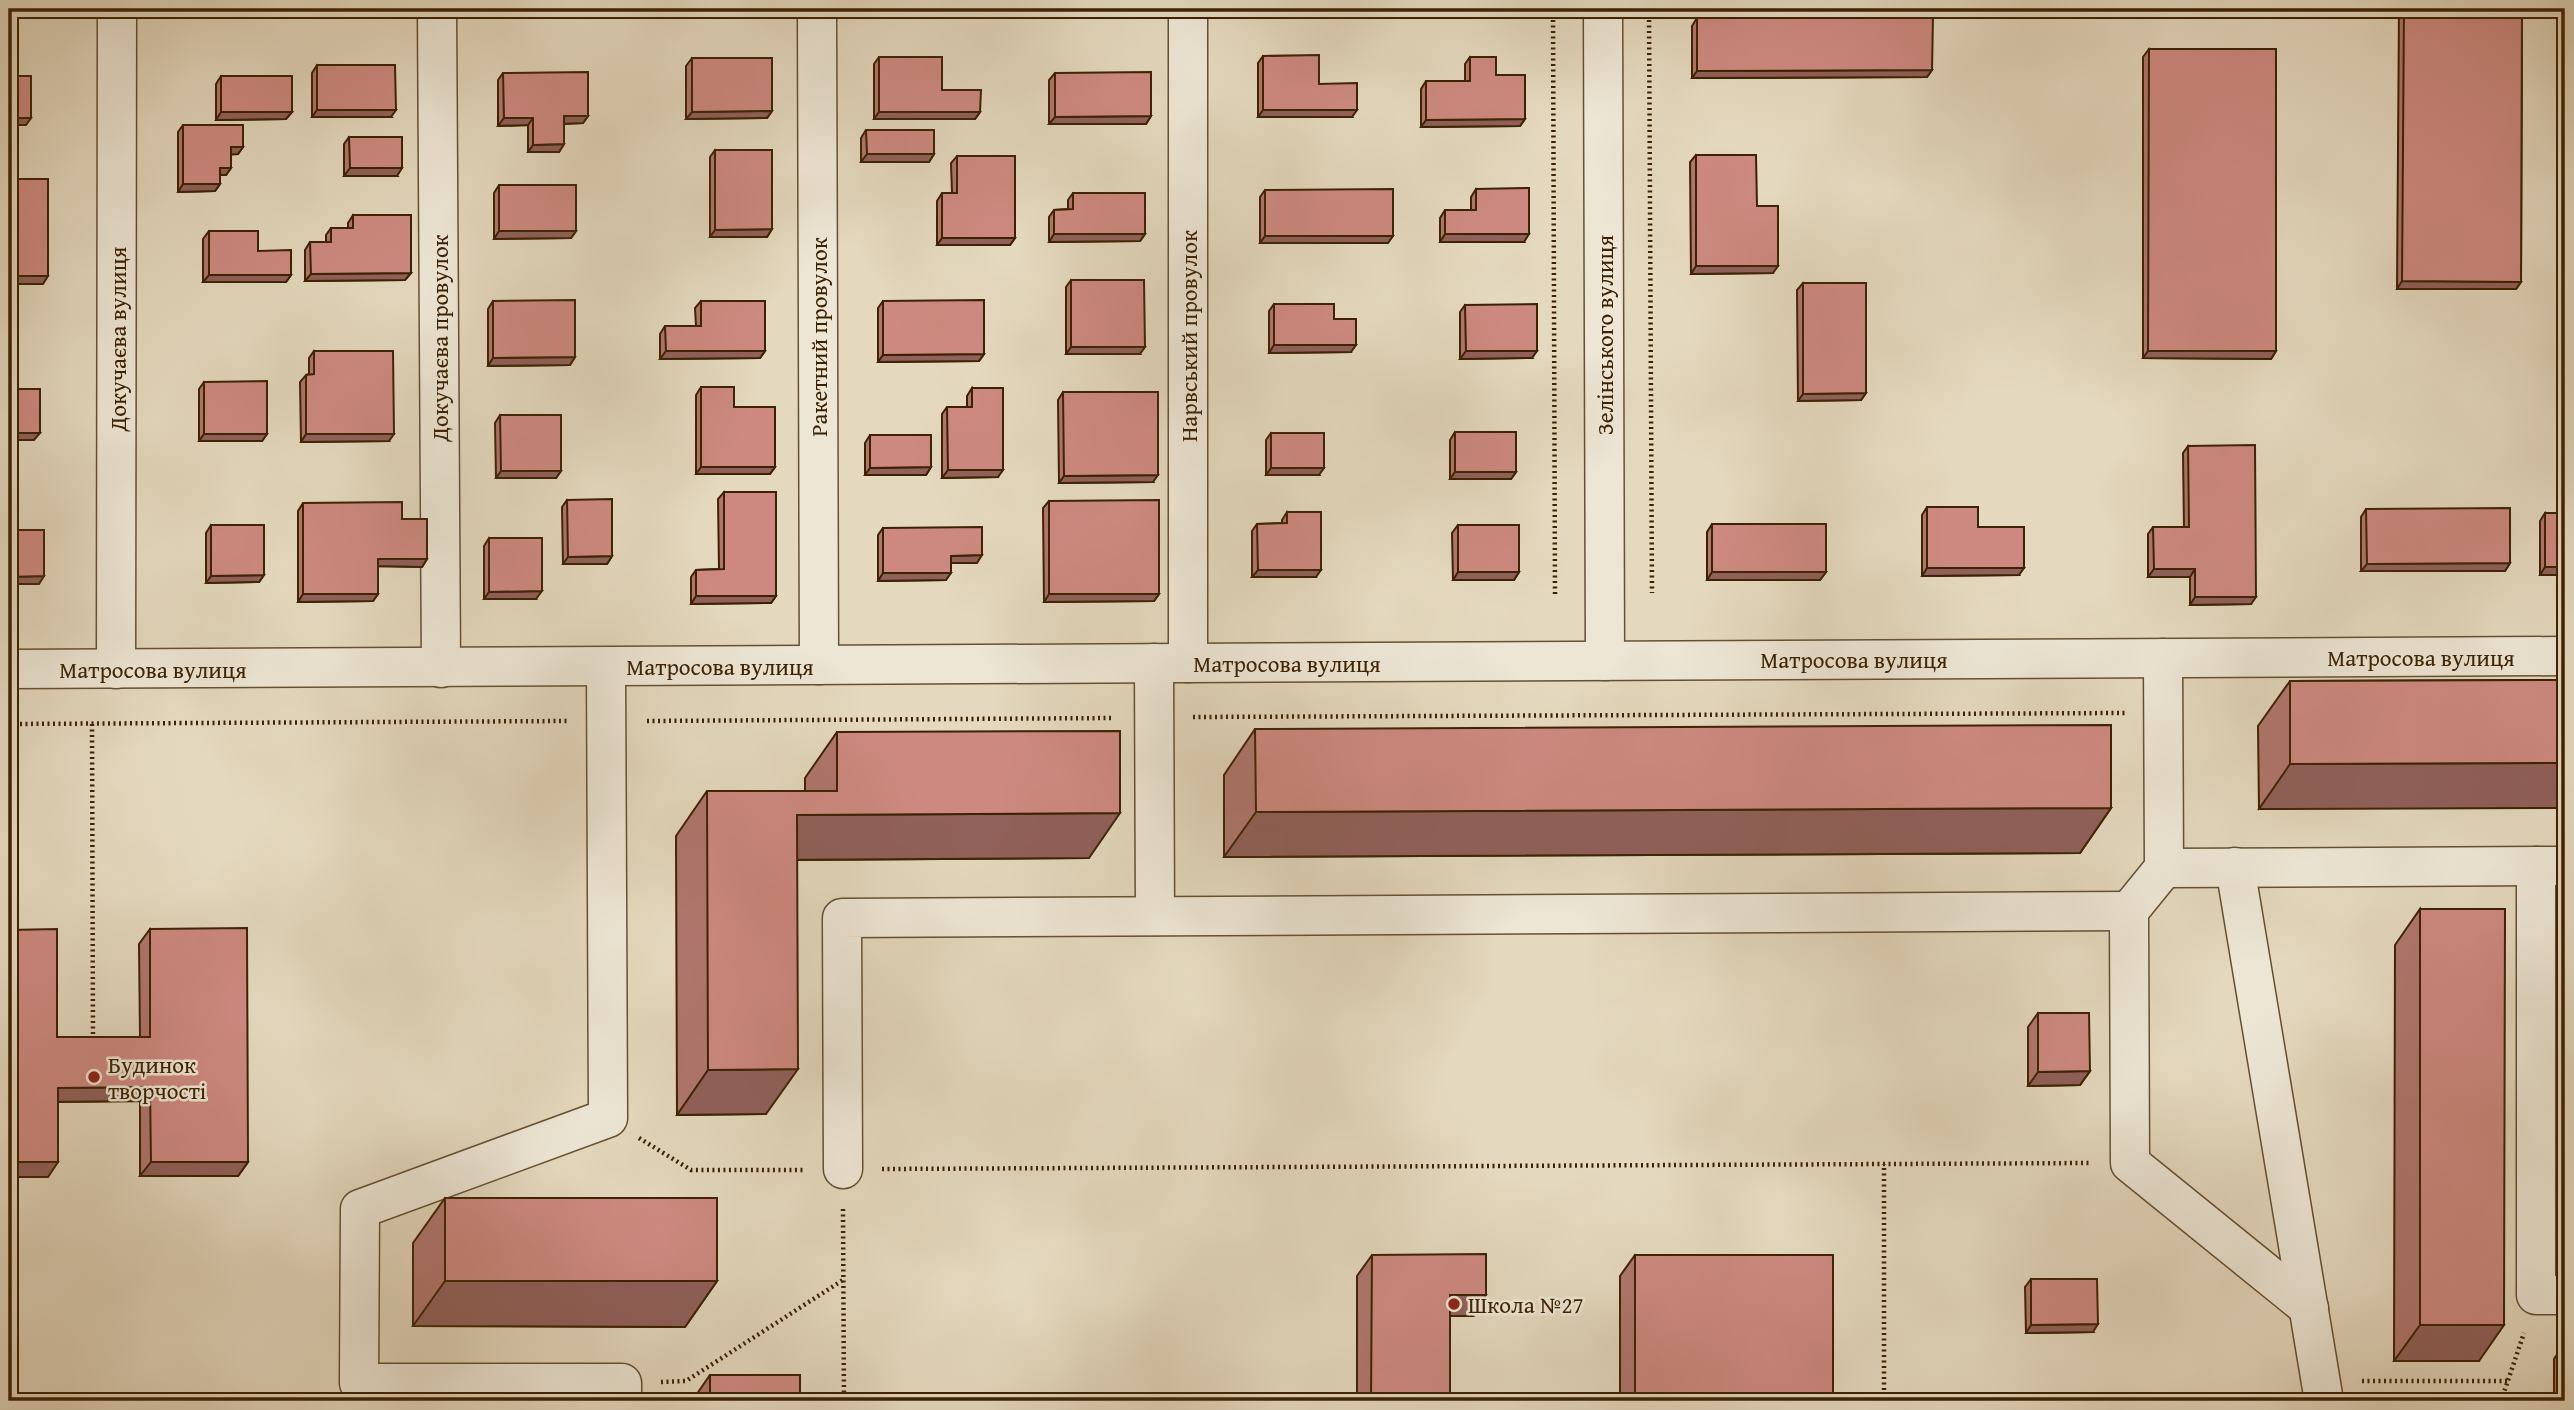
<svg xmlns="http://www.w3.org/2000/svg" width="2574" height="1410" viewBox="0 0 2574 1410" font-family="'Gentium Book Plus',serif">
<style>
.lines{fill:none;stroke-linecap:round;stroke-linejoin:round}
.minor-casing{stroke:#665032;stroke-width:41}
.path{stroke:#3c2203;stroke-width:4.5;stroke-dasharray:2 3.5;stroke-linecap:butt}
.minor{stroke:#ede6d5;stroke-width:38}
.wall{fill:#b0766e;stroke:#3c2203;stroke-width:2}
.shaded-wall{fill:#90605a;stroke:#3c2203;stroke-width:2}
.building{fill:#cd8980;stroke:#3c2203;stroke-width:2}
.poi-dot{fill:#8f2418;stroke:#ede6d5;stroke-width:2.5}
.labels{text-anchor:middle;dominant-baseline:central;stroke-width:5;stroke-linejoin:round;paint-order:stroke}
.street-label{font-size:23px;fill:#3c2203;stroke:#ede6d5}
.poi-label{font-size:23px;fill:#3c2203;stroke:#ede6d5;text-anchor:start}
</style>
<rect width="100%" height="100%" fill="#e4d8be"/>
<filter id="stains"><feTurbulence type="fractalNoise" baseFrequency=".00286" numOctaves="4"/><feColorMatrix values="0 0 0 0 .2 0 0 0 0 .09 0 0 0 0 .02 0 0 0 .5 -.17"/></filter>
<radialGradient id="worn" r=".72"><stop offset=".6" stop-color="#630" stop-opacity="0"/><stop offset="1" stop-color="#630" stop-opacity=".3"/></radialGradient>
<g class="lines">
<defs>
<g id="minor">
<path d="M437,9L441,668"/>
<path d="M817,9L819,665"/>
<path d="M1188,9V663"/>
<path d="M1603,9L1605,661"/>
<path d="M2163,658L2164,868L2129,911L2130,1163L2309,1308"/>
<path d="M1154,663L1155,916"/>
<path d="M606,667L608,1118L360,1209L359,1383H622V1401"/>
<path d="M9,669L2565,656"/>
<path d="M116,669L117,9"/>
<path d="M2536,866V1295H2565"/>
<path d="M2235,867L2324,1401"/>
<path d="M2164,868L2565,866"/>
<path d="M843,1169L842,918L2129,911"/>
</g>
</defs>
<!-- minor casing -->
<use href="#minor" class="minor-casing"/>
<!-- path -->
<g class="path">
<path d="M1553,9L1555,594"/>
<path d="M1649,9L1652,593"/>
<path d="M1193,717L2125,713"/>
<path d="M647,721L1114,718"/>
<path d="M9,724L568,721"/>
<path d="M92,724L93,1040"/>
<path d="M639,1138L691,1170H803"/>
<path d="M882,1169L2091,1163"/>
<path d="M843,1209L844,1401"/>
<path d="M2362,1381H2508"/>
<path d="M661,1382L686,1381L843,1280"/>
<path d="M1884,1401V1164"/>
<path d="M2501,1401L2524,1333"/>
</g>
<!-- minor -->
<use href="#minor" class="minor"/>
</g>
<!-- wall -->
<g class="wall">
<path d="M2399,9H2522L2521,282L2516,289H2397Z"/>
<path d="M1697,18L1932,70L1927,77L1692,78V26Z"/>
<path d="M2149,49L2276,351L2271,359L2143,358V57Z"/>
<path d="M1263,56L1319,84L1352,117H1258V63Z"/>
<path d="M879,57L942,90L980,112L975,119H874V64Z"/>
<path d="M1470,57L1496,75L1525,119L1520,126L1421,127V89L1426,81H1465V64Z"/>
<path d="M692,58L772,111L767,118L686,119V66Z"/>
<path d="M317,65L391,117H312V73Z"/>
<path d="M503,73L588,116L583,123L564,124V144L559,152H528V125L498,126V80Z"/>
<path d="M1055,73L1151,116L1146,124H1049V80Z"/>
<path d="M221,76L292,112L286,119L216,120V84Z"/>
<path d="M183,125L243,147L238,154H231V168L226,175H220V184L215,191L178,192V132Z"/>
<path d="M866,130L934,154L929,162H861V138Z"/>
<path d="M349,137L397,176H344V144Z"/>
<path d="M715,150L772,229L767,237H710V157Z"/>
<path d="M1696,155L1757,206L1773,273L1691,274L1690,162Z"/>
<path d="M957,156L1015,238L1010,245H937V201L942,193H952L951,163Z"/>
<path d="M499,185L576,231L571,238L494,239V193Z"/>
<path d="M1476,189L1524,242H1440V218L1445,210H1471V197Z"/>
<path d="M1265,190L1388,243H1260V197Z"/>
<path d="M1073,193L1145,234L1140,241L1049,242V217L1054,210L1068,209V200Z"/>
<path d="M353,215L411,273L405,280L305,281V250L310,242H326V235L331,228H348V223Z"/>
<path d="M209,231L258,251L291,275L286,282H203V239Z"/>
<path d="M1071,280L1140,354H1066V287Z"/>
<path d="M1803,283L1866,393L1861,400L1798,401L1797,290Z"/>
<path d="M493,301L575,357L570,365L488,366V309Z"/>
<path d="M701,301L765,351L760,358L660,359V334L665,326H696L695,308Z"/>
<path d="M883,301L984,354L979,361L878,362V308Z"/>
<path d="M1274,304L1334,319L1351,352L1269,353V311Z"/>
<path d="M1465,305L1532,358L1460,359V312Z"/>
<path d="M314,351L389,441L301,442L300,382L306,375L309,374V358Z"/>
<path d="M204,382L267,434L262,441H199V389Z"/>
<path d="M701,387L734,407L775,467L770,474H696V395Z"/>
<path d="M972,388L998,477L942,478V414L947,407H967V396Z"/>
<path d="M1063,392L1153,482L1059,483L1058,400Z"/>
<path d="M500,415L561,471L556,478H496L495,423Z"/>
<path d="M1455,432L1516,472L1511,479H1450V440Z"/>
<path d="M1271,433L1319,475H1266V440Z"/>
<path d="M870,435L931,467L926,475H865V443Z"/>
<path d="M2188,446L2251,604L2190,605V577H2148V534L2153,527H2184L2183,453Z"/>
<path d="M724,492L776,596L771,603L691,604V577L696,570L719,569L718,499Z"/>
<path d="M567,500L612,556L607,564H563L562,507Z"/>
<path d="M1049,501L1159,594L1154,601L1044,602L1043,508Z"/>
<path d="M303,503L402,519L427,559L422,567L378,566V594L373,601L298,602V511Z"/>
<path d="M1927,507L1978,527L2019,575L1922,576V515Z"/>
<path d="M2366,509L2510,563L2505,571H2361V517Z"/>
<path d="M1287,512L1316,577H1252V531L1257,524L1282,523V520Z"/>
<path d="M2545,513L2565,575H2540V521Z"/>
<path d="M1712,524L1826,572L1820,580H1707V532Z"/>
<path d="M211,525L264,575L259,582L206,583V533Z"/>
<path d="M1458,525L1519,572L1514,580H1453L1452,533Z"/>
<path d="M883,528L977,563H951L946,580L878,581V535Z"/>
<path d="M489,538L536,599H484V546Z"/>
<path d="M2565,680L2259,809L2258,726L2290,681Z"/>
<path d="M1255,729L2111,808L2080,853L1224,857V775Z"/>
<path d="M837,732L1089,858L797,860L766,1114L677,1115L676,836L707,791H805V778Z"/>
<path d="M2420,909L2479,1361H2394L2395,945Z"/>
<path d="M150,929L248,1162L238,1176H140V1101L58,1102L48,1177L57,1037H140L139,944Z"/>
<path d="M2038,1013L2090,1071L2080,1085L2028,1086V1027Z"/>
<path d="M445,1198L717,1281L685,1327L413,1326V1243Z"/>
<path d="M1372,1255L1472,1316H1450V1401H1357V1276Z"/>
<path d="M1635,1255L1833,1401H1620V1276Z"/>
<path d="M2031,1279L2093,1332L2026,1333L2025,1287Z"/>
<path d="M2565,1342V1401H2554V1359Z"/>
<path d="M710,1375L800,1401H692Z"/>
</g>
<!-- shaded-wall -->
<g class="shaded-wall">
<path d="M336,9H404L400,15H331Z"/>
<path d="M1932,70L1927,77L1692,78L1697,71Z"/>
<path d="M317,110H396L391,117H312Z"/>
<path d="M1263,110H1357L1352,117H1258Z"/>
<path d="M772,111L767,118L686,119L692,112Z"/>
<path d="M221,112H292L286,119L216,120Z"/>
<path d="M879,112H980L975,119H874Z"/>
<path d="M564,116H588L583,123L559,124Z"/>
<path d="M1151,116L1146,124H1049L1055,117Z"/>
<path d="M9,118H31L26,125H9Z"/>
<path d="M504,118H533L528,125L498,126Z"/>
<path d="M1525,119L1520,126L1421,127L1426,120Z"/>
<path d="M564,144L559,152H528L533,145Z"/>
<path d="M231,147H243L238,154L226,155Z"/>
<path d="M867,154H934L929,162H861Z"/>
<path d="M220,168H231L226,175H215Z"/>
<path d="M350,168H402L397,176H344Z"/>
<path d="M183,184H220L215,191L178,192Z"/>
<path d="M772,229L767,237H710L715,230Z"/>
<path d="M499,231H576L571,238L494,239Z"/>
<path d="M1054,234H1145L1140,241L1049,242Z"/>
<path d="M1445,234H1529L1524,242H1440Z"/>
<path d="M1265,236H1393L1388,243H1260Z"/>
<path d="M942,238H1015L1010,245H937Z"/>
<path d="M1696,266H1778L1773,273L1691,274Z"/>
<path d="M411,273L405,280L305,281L311,274Z"/>
<path d="M209,275H291L286,282H203Z"/>
<path d="M9,276H48L43,284H9Z"/>
<path d="M2402,281L2521,282L2516,289H2397Z"/>
<path d="M1274,345H1356L1351,352L1269,353Z"/>
<path d="M1071,347H1145L1140,354H1066Z"/>
<path d="M666,351H765L760,358L660,359Z"/>
<path d="M1466,351H1537L1532,358L1460,359Z"/>
<path d="M2148,351H2276L2271,359L2143,358Z"/>
<path d="M984,354L979,361L878,362L883,355Z"/>
<path d="M575,357L570,365L488,366L493,358Z"/>
<path d="M1866,393L1861,400L1798,401L1803,394Z"/>
<path d="M9,433H40L34,440H9Z"/>
<path d="M204,434H267L262,441H199Z"/>
<path d="M306,434H394L389,441L301,442Z"/>
<path d="M701,467H775L770,474H696Z"/>
<path d="M931,467L926,475H865L870,468Z"/>
<path d="M1271,468H1324L1319,475H1266Z"/>
<path d="M948,470H1003L998,477L942,478Z"/>
<path d="M501,471H561L556,478H496Z"/>
<path d="M1455,472H1516L1511,479H1450Z"/>
<path d="M1158,475L1153,482L1059,483L1064,476Z"/>
<path d="M982,555L977,563H946L951,556Z"/>
<path d="M612,556L607,564H563L568,557Z"/>
<path d="M378,559H427L422,567L373,566Z"/>
<path d="M2510,563L2505,571H2361L2367,564Z"/>
<path d="M2545,567H2565V575H2540Z"/>
<path d="M1927,568H2024L2019,575L1922,576Z"/>
<path d="M2154,569H2195L2190,577H2148Z"/>
<path d="M1258,570H1321L1316,577H1252Z"/>
<path d="M1458,572H1519L1514,580H1453Z"/>
<path d="M1712,572H1826L1820,580H1707Z"/>
<path d="M883,573H951L946,580L878,581Z"/>
<path d="M264,575L259,582L206,583L211,576Z"/>
<path d="M44,576L39,584H9V577Z"/>
<path d="M542,591L536,599H484L489,592Z"/>
<path d="M303,594H378L373,601L298,602Z"/>
<path d="M1049,594H1159L1154,601L1044,602Z"/>
<path d="M696,596H776L771,603L691,604Z"/>
<path d="M2195,597H2256L2251,604L2190,605Z"/>
<path d="M2565,763V808L2259,809L2290,764Z"/>
<path d="M2111,808L2080,853L1224,857L1256,812Z"/>
<path d="M1120,813L1089,858L765,860L797,815Z"/>
<path d="M798,1069L766,1114L677,1115L708,1070Z"/>
<path d="M2090,1071L2080,1085L2028,1086L2038,1072Z"/>
<path d="M150,1087L140,1101L47,1102L58,1088Z"/>
<path d="M9,1162H58L48,1177H9Z"/>
<path d="M151,1162H248L238,1176H140Z"/>
<path d="M445,1281H717L685,1327L413,1326Z"/>
<path d="M1450,1295H1486L1472,1316H1436Z"/>
<path d="M2098,1324L2093,1332L2026,1333L2031,1325Z"/>
<path d="M2420,1325H2504L2479,1361H2394Z"/>
</g>
<!-- building -->
<g class="building">
<path d="M2404,9H2522L2521,282L2402,281Z"/>
<path d="M1933,17L1932,70L1697,71V18Z"/>
<path d="M2149,49H2276V351H2148Z"/>
<path d="M1319,55V84L1357,83V110H1263V56Z"/>
<path d="M879,57H942V90H981L980,112H879Z"/>
<path d="M1470,57H1496V75H1525V119L1426,120V81H1470Z"/>
<path d="M692,58H772V111L692,112Z"/>
<path d="M317,65H395L396,110H317Z"/>
<path d="M588,72V116H564V144L533,145V118H504L503,73Z"/>
<path d="M1151,72V116L1055,117V73Z"/>
<rect x="9" y="76" width="22" height="42"/>
<rect x="221" y="76" width="71" height="36"/>
<path d="M183,125H243V147H231V168H220V184H183Z"/>
<path d="M866,130H934V154H867Z"/>
<path d="M349,137H402V168H350Z"/>
<path d="M715,150H772V229L715,230Z"/>
<path d="M1696,155H1756L1757,206H1778V266H1696Z"/>
<path d="M957,156H1015V238H942V193H957Z"/>
<rect x="9" y="179" width="39" height="97"/>
<rect x="499" y="185" width="77" height="46"/>
<path d="M1529,188V234H1445V210H1476V189Z"/>
<path d="M1393,189V236H1265V190Z"/>
<path d="M1073,193H1145V234H1054V210L1073,209Z"/>
<path d="M353,215H411V273L311,274L310,242H331V228H353Z"/>
<path d="M209,231H258V251L291,250V275H209Z"/>
<path d="M1071,280H1144L1145,347H1071Z"/>
<path d="M1803,283H1866V393L1803,394Z"/>
<path d="M575,300V357L493,358V301Z"/>
<path d="M984,300V354L883,355V301Z"/>
<path d="M701,301H765V351H666L665,326H701Z"/>
<path d="M1274,304H1334V319H1356V345H1274Z"/>
<path d="M1537,304V351H1466L1465,305Z"/>
<path d="M314,351H393L394,434H306V375L314,374Z"/>
<path d="M9,376H14V389H40V433H9Z"/>
<path d="M267,381V434H204V382Z"/>
<path d="M701,387H734V407H775V467H701Z"/>
<path d="M972,388H1003V470H948L947,407H972Z"/>
<path d="M1063,392H1158V475L1064,476Z"/>
<path d="M500,415H561V471H501Z"/>
<rect x="1455" y="432" width="61" height="40"/>
<rect x="1271" y="433" width="53" height="35"/>
<path d="M870,435H931V467L870,468Z"/>
<path d="M2255,445L2256,597H2195V569H2154L2153,527H2189L2188,446Z"/>
<path d="M724,492H776V596H696V570L724,569Z"/>
<path d="M612,499V556L568,557L567,500Z"/>
<path d="M1159,500V594H1049V501Z"/>
<path d="M402,502V519H427V559H378V594H303V503Z"/>
<path d="M1927,507H1978V527H2024V568H1927Z"/>
<path d="M2510,508V563L2367,564L2366,509Z"/>
<path d="M1287,512H1321V570H1258L1257,524L1287,523Z"/>
<rect x="2545" y="513" width="20" height="54"/>
<rect x="1712" y="524" width="114" height="48"/>
<path d="M211,525H264V575L211,576Z"/>
<rect x="1458" y="525" width="61" height="47"/>
<path d="M982,527V555L951,556V573H883V528Z"/>
<path d="M9,530H44V576L9,577Z"/>
<path d="M489,538H542V591L489,592Z"/>
<path d="M2565,680V763L2290,764V681Z"/>
<path d="M2111,725V808L1256,812L1255,729Z"/>
<path d="M1120,731V813L797,815L798,1069L708,1070L707,791H837V732Z"/>
<path d="M2420,909H2505L2504,1325H2420Z"/>
<path d="M247,928L248,1162H151L150,1087L58,1088V1162H9V930L57,929V1037H150V929Z"/>
<path d="M2038,1013H2089L2090,1071L2038,1072Z"/>
<rect x="445" y="1198" width="272" height="83"/>
<path d="M1486,1254V1295H1450V1401H1371L1372,1255Z"/>
<rect x="1635" y="1255" width="198" height="146"/>
<path d="M2031,1279H2097L2098,1324L2031,1325Z"/>
<rect x="710" y="1375" width="90" height="26"/>
</g>
<!-- markers -->
<g class="poi-dot">
<circle cx="94" cy="1077" r="7"/>
<circle cx="1454" cy="1304" r="7"/>
</g>
<g class="labels">
<!-- street labels -->
<g class="street-label">
<text transform="translate(1604 335) rotate(-90)">Зелінського вулиця</text>
<text transform="translate(1188 336) rotate(-90)">Нарвський провулок</text>
<text transform="translate(818 337) rotate(-90)">Ракетний провулок</text>
<text transform="translate(439 338) rotate(-90)">Докучаєва провулок</text>
<text transform="translate(117 339) rotate(-90)">Докучаєва вулиця</text>
<text x="2421" y="657">Матросова вулиця</text>
<text x="1854" y="659">Матросова вулиця</text>
<text x="1287" y="663">Матросова вулиця</text>
<text x="720" y="666">Матросова вулиця</text>
<text x="153" y="669">Матросова вулиця</text>
</g>
<!-- poi labels -->
<g class="poi-label">
<text x="108" y="1064">Будинок<tspan x="108" dy="26">творчості</tspan></text>
<text x="1468" y="1304">Школа №27</text>
</g>
</g>
<!-- margin -->
<rect width="2574" height="1410" fill="none" stroke="#e4d8be" stroke-width="35"/>
<rect x="10" y="10" width="2553" height="1389" fill="none" stroke="#3c2203" stroke-width="3.5"/>
<rect x="18" y="18" width="2539" height="1375" fill="none" stroke="#3c2203" stroke-width="2"/>
<rect width="100%" height="100%" filter="url(#stains)"/>
<rect width="100%" height="100%" fill="url(#worn)"/>
</svg>
